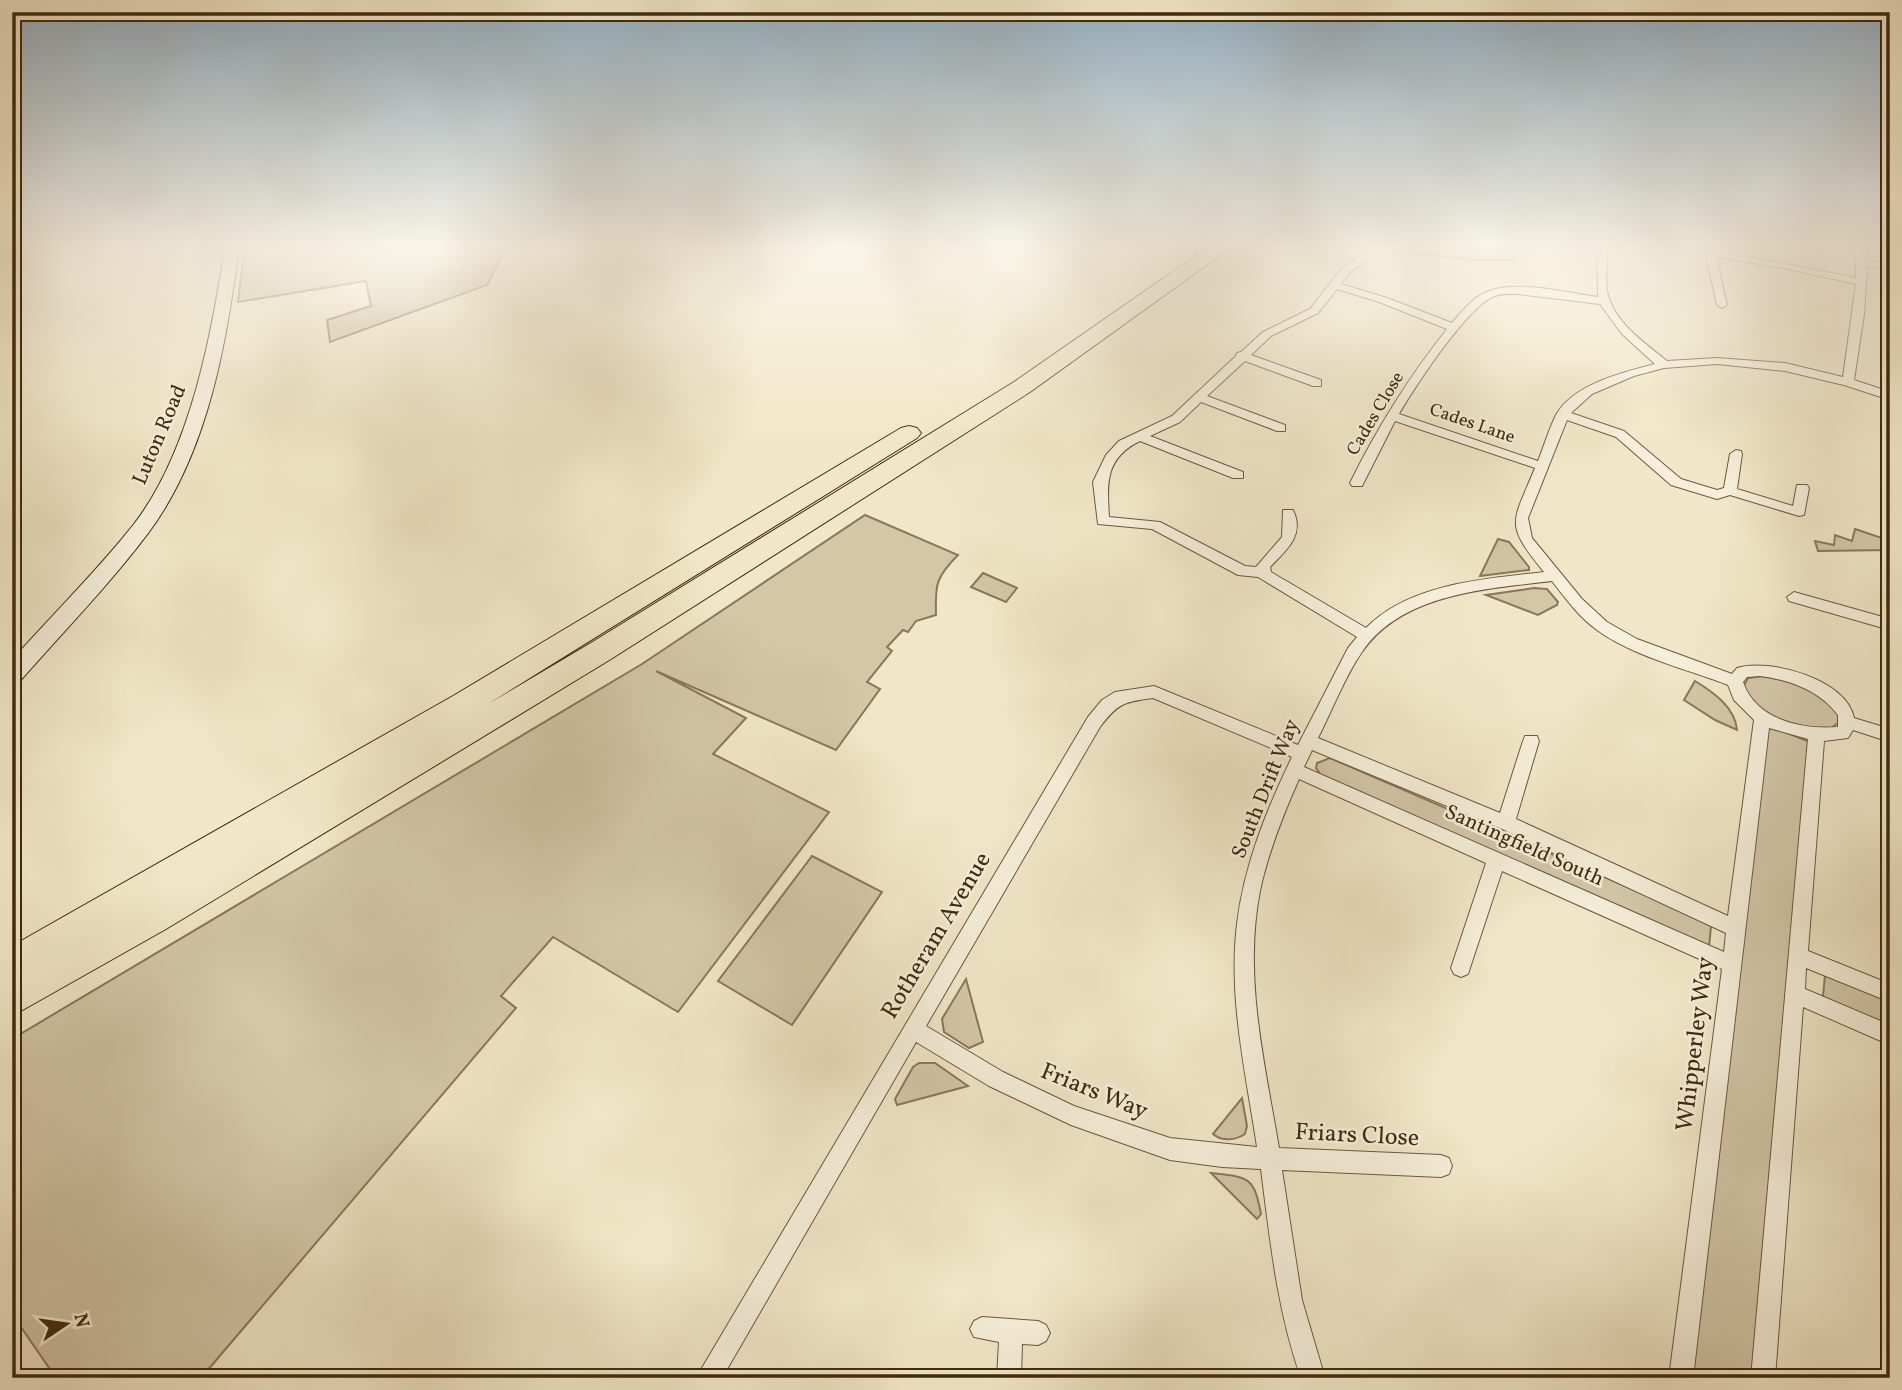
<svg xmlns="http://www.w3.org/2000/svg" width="1902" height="1390" viewBox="0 0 1902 1390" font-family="Vollkorn,serif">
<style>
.green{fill:#d3c7a8;stroke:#8a785a;stroke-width:2}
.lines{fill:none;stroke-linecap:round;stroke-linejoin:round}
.street-casing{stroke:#6c593c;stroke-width:2}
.secondary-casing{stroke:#402a0d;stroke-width:2}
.highway-casing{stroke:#402a0d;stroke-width:2}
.street{fill:#f6efdb;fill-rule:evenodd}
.secondary{fill:#f6efdb;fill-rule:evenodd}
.highway{fill:#f1e7c8;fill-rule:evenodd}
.labels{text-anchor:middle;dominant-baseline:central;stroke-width:5;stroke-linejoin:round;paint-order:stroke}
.far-street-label{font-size:18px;fill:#402a0d;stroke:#f6efdb}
.street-label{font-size:21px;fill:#402a0d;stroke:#f6efdb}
.near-street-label{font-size:24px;fill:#402a0d;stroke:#f6efdb}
</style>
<rect width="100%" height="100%" fill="#f1e7c8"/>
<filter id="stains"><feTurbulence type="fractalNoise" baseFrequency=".00286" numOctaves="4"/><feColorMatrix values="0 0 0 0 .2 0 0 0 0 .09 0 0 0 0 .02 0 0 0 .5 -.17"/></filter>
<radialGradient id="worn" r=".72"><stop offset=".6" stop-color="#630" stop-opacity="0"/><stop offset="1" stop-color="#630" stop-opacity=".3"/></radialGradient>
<!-- green -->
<g class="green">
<path d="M245,246H504L505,249L487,285L330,342L327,320L371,306L366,281L238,302Z"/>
<path d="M1369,246H1518L1515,260H1469Z"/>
<path d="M865,515L958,555C936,577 935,584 936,615L916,621L908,632L903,630L887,647L892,651L867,682L880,689L836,750L656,671L746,718L713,754L829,812L678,1012L553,937L501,996L516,1008L201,1378H183L177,1372L171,1378H56L12,1314V1039L642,664Z"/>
<path d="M1855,529L1882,538L1890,550L1818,551L1815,541L1834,545L1835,535L1852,541Z"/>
<path d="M1498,539L1509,542L1529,567V570L1480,576Z"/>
<path d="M983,573L1017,588L1006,602L971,587Z"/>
<path d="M1534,588L1547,589L1558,602L1557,605L1538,615L1486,595Z"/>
<path d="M1763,676C1785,679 1839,694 1839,722L1830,729C1796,728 1761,719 1743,687L1748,678Z"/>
<path d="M1695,681C1713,692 1735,707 1737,730L1715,720L1684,700Z"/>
<path d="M1767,725L1810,742L1759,1378H1689Z"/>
<path d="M1330,758L1706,921L1711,926L1709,947L1323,778L1316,768L1317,763Z"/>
<path d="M812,856L882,892L792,1025L718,981Z"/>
<path d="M1828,975L1890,1002V1029L1829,1002L1823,996L1825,976Z"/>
<path d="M966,979L983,1042L969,1048L944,1032L942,1019Z"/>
<path d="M919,1063H935L968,1086L897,1105L895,1099L913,1067Z"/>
<path d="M1242,1098L1247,1126L1245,1134C1236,1140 1222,1142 1213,1134Z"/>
<path d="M1211,1173C1248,1177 1254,1176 1261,1214L1257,1219Z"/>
</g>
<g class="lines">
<defs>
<g id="street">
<path d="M1597,246H1607C1608,261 1605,276 1607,291C1613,322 1644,342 1667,361L1717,358L1785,363L1843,377L1856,284L1783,268L1716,257L1727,305L1722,308L1717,305L1706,255L1662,246L1710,249L1856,278V246H1866L1867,260L1890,265V271L1867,266L1864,314L1854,380L1890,392V400L1844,385L1785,371L1717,364L1664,368L1634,376L1592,394L1571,413L1624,431L1681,479L1717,490L1724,488L1730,454L1736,450L1741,451L1742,454L1737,489L1793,506L1797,485H1807L1809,488L1804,515L1799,516L1730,495L1717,499L1671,485L1616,437L1567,420L1528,518L1532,538L1582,599L1607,622L1637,639L1732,674L1737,668C1769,658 1847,679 1854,718L1890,729V742L1853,730L1848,738L1824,741L1808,951L1890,984V1002L1806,968L1805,989L1890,1025V1045L1803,1007L1775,1378H1751L1808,739L1769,728L1693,1378H1669L1722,969L1502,871L1468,974L1461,977L1454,974L1451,968L1486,863L1299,779C1283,815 1268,853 1260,891C1243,977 1265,1064 1279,1148L1441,1155L1449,1158L1452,1166L1449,1174L1441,1177L1282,1170L1302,1300L1325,1378H1301C1277,1310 1270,1240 1261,1169L1222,1167L1170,1160L1071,1125L989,1086L916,1042L722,1378H696L1088,717L1102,700L1115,692L1154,686L1298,745L1348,648L1357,637L1258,577L1238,575L1152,529L1098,524L1093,482L1106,455L1119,441L1172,416L1236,356L1237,353L1241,352L1263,332L1310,309L1342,268L1374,248L1383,250L1350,272L1341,284L1387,298L1452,323C1462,311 1474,296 1489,291C1518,280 1567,293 1598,297ZM1337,289L1379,302L1447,329C1409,377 1377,428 1350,483L1352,486H1362L1395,421L1535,468C1512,524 1504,523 1544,572C1486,579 1410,583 1366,628L1271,572L1270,567C1287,550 1305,535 1293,510H1283L1282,537L1256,567L1245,566L1160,522L1109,517C1107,483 1105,458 1140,441L1233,478H1243V472L1150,436L1180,422L1201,402L1277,431H1285V425L1207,396L1245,361L1313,386H1321V380L1251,355L1271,336L1318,313ZM1517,294L1600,304L1622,334L1655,364C1624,372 1573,384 1556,415C1549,429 1544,446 1538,461L1399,414C1415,387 1468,305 1495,296C1502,293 1510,294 1517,294ZM1552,581C1565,598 1579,617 1597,630C1632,656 1687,669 1728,685L1734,700L1754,720L1728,916L1516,819L1539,741L1537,736H1525L1523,741L1500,813L1318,738C1332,711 1345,676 1362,652C1402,593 1487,589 1552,581ZM1760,676C1790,680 1819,690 1838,715V727C1802,730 1756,720 1743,682L1747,677ZM1153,698L1292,757C1267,809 1244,865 1237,924C1228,998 1246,1074 1257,1147L1170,1138L1074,1106L1003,1072L926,1026L1100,727C1118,703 1124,702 1153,698ZM1312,750L1500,828L1726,933L1724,952L1304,767Z"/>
<path d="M1794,592L1890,619V630L1789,601L1787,597Z"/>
<path d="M982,1317L1038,1321L1046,1325L1050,1333L1046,1341L1038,1345L1022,1344L1021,1378H997L999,1342L974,1337L970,1329L974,1321Z"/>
</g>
<path id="secondary" d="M225,246H239C227,342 208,452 149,532C111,583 62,633 20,681L12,683V660C52,615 97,571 134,524C190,452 212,334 225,246Z"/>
<path id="highway" d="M1210,246H1233L1030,392L611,659L166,929L12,1016V946L453,696L901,428L909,426L917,428L921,433L917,438L488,704L591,643L1014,382Z"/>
</defs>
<!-- street casing -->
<use href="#street" class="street-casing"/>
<!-- secondary casing -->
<use href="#secondary" class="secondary-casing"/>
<!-- highway casing -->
<use href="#highway" class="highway-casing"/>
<!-- street -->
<use href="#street" class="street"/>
<!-- secondary -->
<use href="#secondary" class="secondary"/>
<!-- highway -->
<use href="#highway" class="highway"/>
</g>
<!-- sky -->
<linearGradient id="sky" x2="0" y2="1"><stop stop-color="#93afc2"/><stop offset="0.56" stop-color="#f9f4e6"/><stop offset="1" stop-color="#f9f4e6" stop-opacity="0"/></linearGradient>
<rect width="1902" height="441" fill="url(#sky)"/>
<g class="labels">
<!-- far-street labels -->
<g class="far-street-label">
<text transform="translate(1376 414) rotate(-59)">Cades Close</text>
<text transform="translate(1472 424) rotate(19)">Cades Lane</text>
</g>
<!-- street labels -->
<g class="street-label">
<text transform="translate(160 435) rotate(-67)">Luton Road</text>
<text transform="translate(1266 789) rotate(-68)">South Drift Way</text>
<text transform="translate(1524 846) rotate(24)">Santingfield South</text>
</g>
<!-- near-street labels -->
<g class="near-street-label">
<text transform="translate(937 936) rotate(-59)">Rotheram Avenue</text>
<text transform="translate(1696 1044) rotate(-83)">Whipperley Way</text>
<text transform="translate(1094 1092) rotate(22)">Friars Way</text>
<text transform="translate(1357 1136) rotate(3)">Friars Close</text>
</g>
</g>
<!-- margin -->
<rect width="1902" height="1390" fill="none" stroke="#f1e7c8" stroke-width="42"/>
<rect x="14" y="14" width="1874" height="1362" fill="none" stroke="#402a0d" stroke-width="3.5"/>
<rect x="21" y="21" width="1860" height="1348" fill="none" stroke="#402a0d" stroke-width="2"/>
<!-- north arrow -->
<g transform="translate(66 1324) rotate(77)" stroke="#f6efdb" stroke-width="5" paint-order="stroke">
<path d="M0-5L12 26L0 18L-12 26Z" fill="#402a0d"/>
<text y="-10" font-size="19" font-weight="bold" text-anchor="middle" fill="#402a0d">N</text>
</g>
<rect width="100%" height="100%" filter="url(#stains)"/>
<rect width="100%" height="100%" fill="url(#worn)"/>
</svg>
